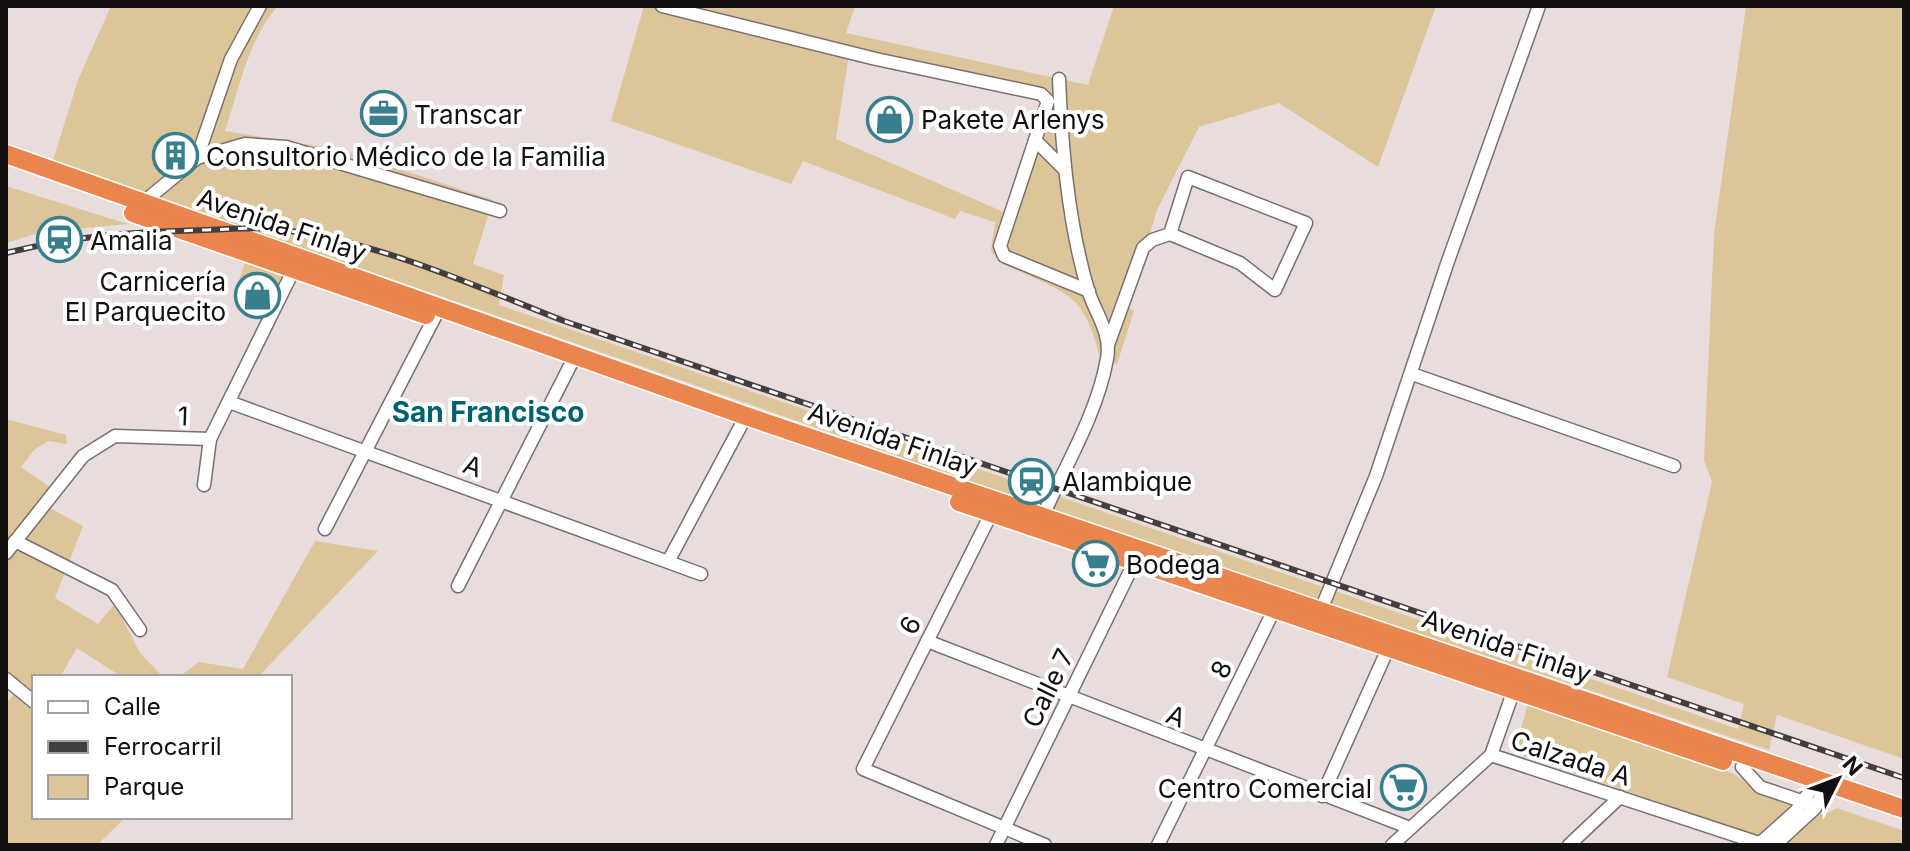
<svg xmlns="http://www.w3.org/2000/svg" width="1910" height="851" viewBox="0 0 1910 851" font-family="Inter,sans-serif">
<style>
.green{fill:#ddc59a;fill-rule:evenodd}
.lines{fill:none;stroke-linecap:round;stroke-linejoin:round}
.minor-casing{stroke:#7a6f6f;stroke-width:15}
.highway-casing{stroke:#fff;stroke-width:21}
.minor{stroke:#fff;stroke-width:12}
.highway{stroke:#e9854d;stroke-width:18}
.rail-casing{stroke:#433d3d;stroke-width:6}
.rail{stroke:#fff;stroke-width:3;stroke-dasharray:9;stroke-linecap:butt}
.labels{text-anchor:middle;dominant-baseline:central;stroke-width:8;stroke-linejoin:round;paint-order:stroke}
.poi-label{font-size:26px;fill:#141010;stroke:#fff;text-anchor:start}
.street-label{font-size:26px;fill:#141010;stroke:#fff}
.neighbourhood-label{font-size:28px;font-weight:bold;fill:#006271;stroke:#fff}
</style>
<rect width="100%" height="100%" fill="#e9dcdd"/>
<!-- green -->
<g class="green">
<path d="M111,6H278C248,39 239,89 225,131L342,150L493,200L473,264L504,275L499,305L1738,729L1744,704L1667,677L1712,482L1704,460L1714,234L1746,6H1904V759L1777,715L1769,750L1106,529L360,268L50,170L78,80Z"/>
<path d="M644,6H855L846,33L1088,85L1114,6H1436L1378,167L1279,103L1199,127L1157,210L1128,307L1134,311L1117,364L1100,357C1084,298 1074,296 1021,272C1008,266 999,263 991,251L995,222L960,211L955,219L803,161L791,184L611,121ZM849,54L1042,101L1006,213L836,139Z"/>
<path d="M6,186L128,224L42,232L6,243Z"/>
<path d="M245,263L286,278L276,297L238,283Z"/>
<path d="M6,419L66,435L67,444L48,441L34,450L21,467L53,489L41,503L83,526L55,598L98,624L115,604L140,653L163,677H122L77,648L60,677H34L31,730L34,732V817H126L97,845H6V703L20,688L6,675Z"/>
<path d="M315,541L378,551L258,677H179L199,662L243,669Z"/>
<path d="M1528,704L1732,773L1757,790L1824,815L1837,808L1904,831V845H1786L1514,753Z"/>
</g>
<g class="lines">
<defs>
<g id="minor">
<path d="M662,6L876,59L1041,94L1048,101L1000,246L1004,256L1089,291"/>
<path d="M1035,140L1064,169"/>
<path d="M197,158L245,144L286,147L500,211"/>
<path d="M140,205L197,158L231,59L260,6"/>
<path d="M1108,345L1143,248L1152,240L1170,234L1240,263L1275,290L1306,223L1188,177L1170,234"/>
<path d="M1412,374L1674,466"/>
<path d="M229,402L701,574"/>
<path d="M204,485L210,439L296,265"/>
<path d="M994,508L863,769L1045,845"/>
<path d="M1040,522C1063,470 1097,415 1107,359C1112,333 1095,313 1088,290C1068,222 1062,149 1059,79"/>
<path d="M325,529L440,307"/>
<path d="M15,541L112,590L140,630"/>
<path d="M6,553L83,456L115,436L210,439"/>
<path d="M669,560L746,416"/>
<path d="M458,586L576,354"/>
<path d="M1318,617L1376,476L1447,264L1539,6"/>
<path d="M927,641L1410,828"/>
<path d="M6,679L34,702"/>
<path d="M1491,755L1765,845"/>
<path d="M1742,767L1760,787L1816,806"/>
<path d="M1322,796L1391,642"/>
<path d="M996,845L1137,557"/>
<path d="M1158,845L1277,604"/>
<path d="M1392,845L1491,755L1516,684"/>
<path d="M1569,845L1620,797"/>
<path d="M1758,845L1796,811L1818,780"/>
<path d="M1775,845L1815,808L1822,794L1818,780"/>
</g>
<g id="highway">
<path d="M6,154L746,416L1904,809"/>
<path d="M133,213L426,315"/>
<path d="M959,502L1723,761"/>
</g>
</defs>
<!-- minor casing -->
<use href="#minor" class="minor-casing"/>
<!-- highway casing -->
<use href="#highway" class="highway-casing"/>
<!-- minor -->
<use href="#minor" class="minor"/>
<!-- highway -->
<use href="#highway" class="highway"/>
<defs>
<path id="rail" d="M6,253C79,235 132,232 206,230C234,229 264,226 291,231C386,245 475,286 564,321L1904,778"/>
</defs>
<!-- rail casing -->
<use href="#rail" class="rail-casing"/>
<!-- rail -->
<use href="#rail" class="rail"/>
</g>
<!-- icons -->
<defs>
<symbol id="office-ring" viewBox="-11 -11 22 22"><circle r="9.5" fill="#fff" stroke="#397e8c" stroke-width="1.5"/><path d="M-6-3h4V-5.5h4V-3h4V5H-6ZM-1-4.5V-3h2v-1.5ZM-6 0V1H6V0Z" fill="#397e8c"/></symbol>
<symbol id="shop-ring" viewBox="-11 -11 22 22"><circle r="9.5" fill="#fff" stroke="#397e8c" stroke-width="1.5"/><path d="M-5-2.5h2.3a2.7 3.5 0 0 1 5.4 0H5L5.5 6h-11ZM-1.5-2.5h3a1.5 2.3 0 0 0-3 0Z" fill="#397e8c"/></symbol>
<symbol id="building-ring" viewBox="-11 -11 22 22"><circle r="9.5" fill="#fff" stroke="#397e8c" stroke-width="1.5"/><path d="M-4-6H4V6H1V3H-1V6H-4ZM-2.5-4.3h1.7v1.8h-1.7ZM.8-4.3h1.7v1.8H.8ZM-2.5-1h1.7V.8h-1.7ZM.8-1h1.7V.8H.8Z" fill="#397e8c"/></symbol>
<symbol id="station-ring" viewBox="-11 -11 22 22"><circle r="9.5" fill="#fff" stroke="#397e8c" stroke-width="1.5"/><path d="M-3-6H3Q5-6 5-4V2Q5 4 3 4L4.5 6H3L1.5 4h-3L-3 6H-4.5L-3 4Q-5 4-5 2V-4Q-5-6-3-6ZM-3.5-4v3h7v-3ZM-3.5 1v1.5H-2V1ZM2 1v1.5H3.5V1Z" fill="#397e8c"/></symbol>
<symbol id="supermarket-ring" viewBox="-11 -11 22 22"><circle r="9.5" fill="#fff" stroke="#397e8c" stroke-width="1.5"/><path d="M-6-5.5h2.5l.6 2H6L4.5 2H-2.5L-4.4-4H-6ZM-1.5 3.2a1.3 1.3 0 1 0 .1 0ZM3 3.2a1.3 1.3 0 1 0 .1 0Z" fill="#397e8c"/></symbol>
</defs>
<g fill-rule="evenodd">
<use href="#office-ring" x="358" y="88" width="51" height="51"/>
<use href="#shop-ring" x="864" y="94" width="51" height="51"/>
<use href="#building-ring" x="150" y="130" width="51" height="51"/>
<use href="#station-ring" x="34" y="214" width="51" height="51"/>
<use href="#shop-ring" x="232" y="270" width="51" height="51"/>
<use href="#station-ring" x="1006" y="456" width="51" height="51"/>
<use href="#supermarket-ring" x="1070" y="538" width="51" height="51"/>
<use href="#supermarket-ring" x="1378" y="762" width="51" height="51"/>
</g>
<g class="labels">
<!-- poi labels -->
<g class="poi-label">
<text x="414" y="114">Transcar</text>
<text x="921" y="119">Pakete Arlenys</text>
<text x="206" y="156">Consultorio Médico de la Familia</text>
<text x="90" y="240">Amalia</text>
<text x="226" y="281" text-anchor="end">Carnicería<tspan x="226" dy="30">El Parquecito</tspan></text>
<text x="1062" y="481">Alambique</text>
<text x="1126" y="564">Bodega</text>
<text x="1372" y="788" text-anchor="end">Centro Comercial</text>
</g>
<!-- street labels -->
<g class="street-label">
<text transform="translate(282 225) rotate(19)">Avenida Finlay</text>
<text transform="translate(183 416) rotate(2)">1</text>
<text transform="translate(893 439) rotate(19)">Avenida Finlay</text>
<text transform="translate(473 466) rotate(20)">A</text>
<text transform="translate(910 625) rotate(-63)">6</text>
<text transform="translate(1507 646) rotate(19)">Avenida Finlay</text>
<text transform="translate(1221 669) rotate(-64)">8</text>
<text transform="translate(1048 688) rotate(-64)">Calle 7</text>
<text transform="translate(1176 716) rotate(22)">A</text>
<text transform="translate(1571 758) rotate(18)">Calzada A</text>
</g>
<!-- neighbourhood labels -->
<g class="neighbourhood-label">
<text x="488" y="412">San Francisco</text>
</g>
</g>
<!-- border -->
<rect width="1910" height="851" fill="none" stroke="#141010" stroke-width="16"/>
<!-- legend -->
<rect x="32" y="675" width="260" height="144" fill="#ffffff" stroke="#a19f9f" stroke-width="2"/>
<rect x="48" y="701" width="40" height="12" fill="#ffffff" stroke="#a19f9f" stroke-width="2"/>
<text x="104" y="715" font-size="24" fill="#141010">Calle</text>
<rect x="48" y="741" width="40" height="12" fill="#433d3d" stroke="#a19f9f" stroke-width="2"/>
<text x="104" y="755" font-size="24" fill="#141010">Ferrocarril</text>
<rect x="48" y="775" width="40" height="24" fill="#ddc59a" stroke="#a19f9f" stroke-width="2"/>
<text x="104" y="795" font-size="24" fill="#141010">Parque</text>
<!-- north arrow -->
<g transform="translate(1838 779) rotate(48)" stroke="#ffffff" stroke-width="6" paint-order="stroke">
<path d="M0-6L14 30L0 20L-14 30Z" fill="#141010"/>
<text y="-12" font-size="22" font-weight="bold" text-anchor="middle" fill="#141010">N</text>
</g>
</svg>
